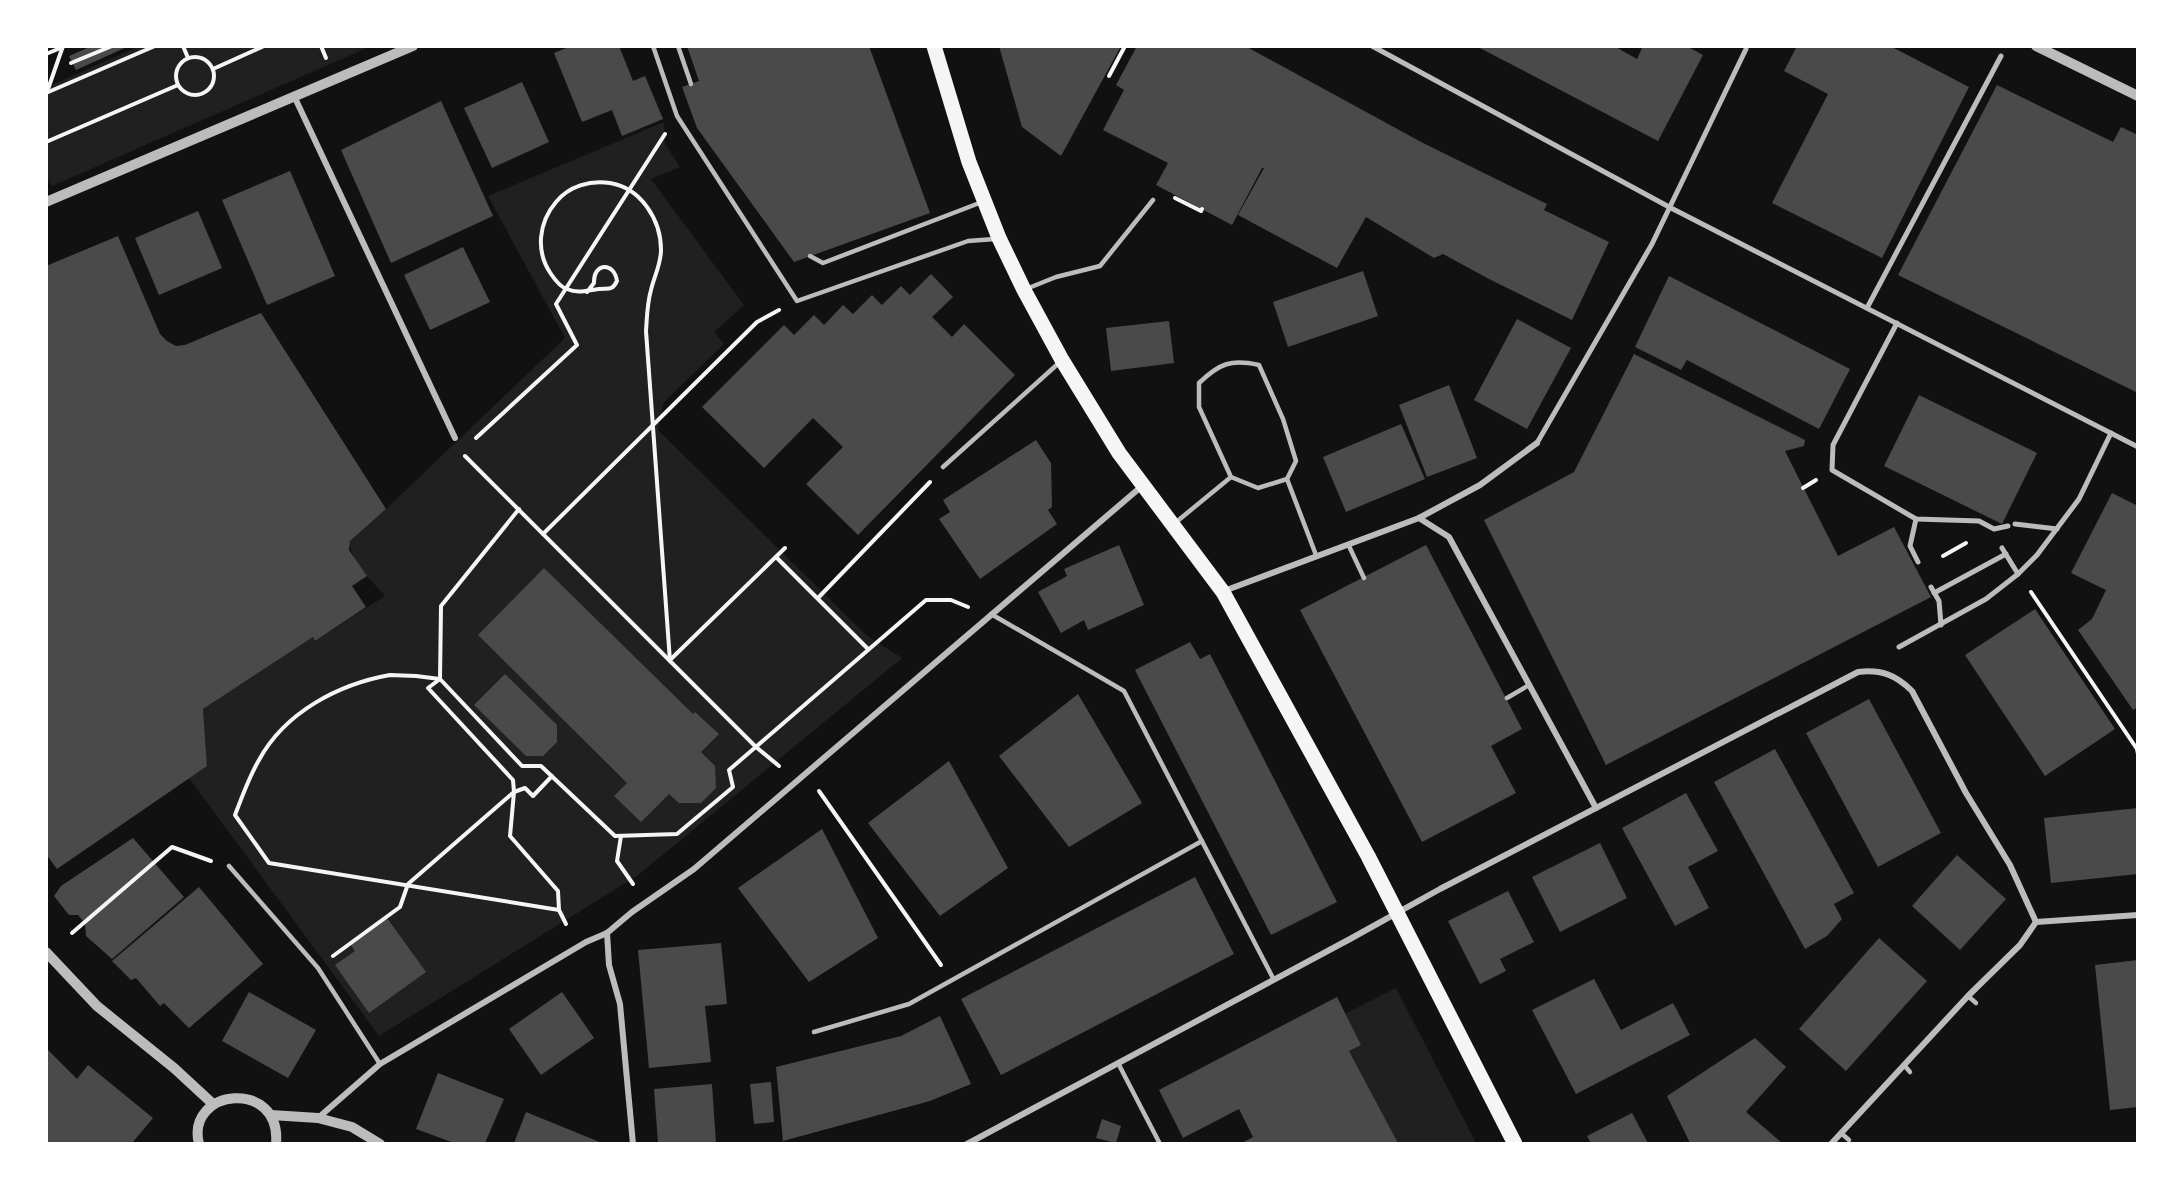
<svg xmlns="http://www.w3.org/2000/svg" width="2184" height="1190" viewBox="0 0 2184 1190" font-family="'Exo 2',sans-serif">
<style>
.green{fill:#202020}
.building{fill:#4a4a4a}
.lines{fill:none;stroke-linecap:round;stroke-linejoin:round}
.path{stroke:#f5f5f5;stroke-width:4}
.service{stroke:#bcbcbc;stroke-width:4.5}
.pedestrian{stroke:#bcbcbc;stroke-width:5}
.minor{stroke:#bcbcbc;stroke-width:6}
.tertiary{stroke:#bcbcbc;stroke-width:10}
.primary{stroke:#f5f5f5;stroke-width:15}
</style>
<rect width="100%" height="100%" fill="#111"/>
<!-- green -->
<g class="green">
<path d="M138,47H369L52,186L47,178V87Z"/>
<path d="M664,122L665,144L680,167L651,179L744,305L714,332L724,344L664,402L658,430L867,636L902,658L637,876L379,1036L189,778L207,766L203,709L313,637L315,641L385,596C373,581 349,562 350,541L386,509L565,338L488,196Z"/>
<path d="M1396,988L1476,1143H1398L1349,1051L1361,1045L1345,1014Z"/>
</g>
<!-- building -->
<g class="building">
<path d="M92,46H129L76,70L69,56Z"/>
<path d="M571,46H619L633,81L645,76L663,119L622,136L612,110L582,122L554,53Z"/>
<path d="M687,46H869L930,213L794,262L697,128L682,87L699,81Z"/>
<path d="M999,46H1121L1061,156L1022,127Z"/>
<path d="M1137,46H1245L1423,143L1547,204L1544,210L1609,242L1572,320L1489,279L1443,254L1434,258L1366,217L1337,268L1238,215L1264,168H1262L1232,225L1156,185L1168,163L1103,130L1124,90L1116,85Z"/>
<path d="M1476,46H1614L1637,59L1643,46H1686L1703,55L1658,141Z"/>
<path d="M1797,46H1890L1969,87L1882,258L1772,203L1828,94L1784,71Z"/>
<path d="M522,82L549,142L492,168L464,108Z"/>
<path d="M1997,85L2113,142L2121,127L2138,135V393L1898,275Z"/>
<path d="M441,101L493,216L391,263L341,150Z"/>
<path d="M290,171L335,276L267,305L222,200Z"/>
<path d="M198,211L222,268L159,295L135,238Z"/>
<path d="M118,236L160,334L167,341L176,346L185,345L261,313L386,509L350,541L349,550L367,576L352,586L366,607L315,641L313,637L203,709L207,766L57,869L46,854V266Z"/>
<path d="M463,247L490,302L430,330L404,275Z"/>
<path d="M1363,271L1378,316L1288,347L1273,302Z"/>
<path d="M931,274L953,297L932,317L952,337L964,324L1015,375L858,535L806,484L843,447L813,418L764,468L702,407L784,325L794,335L814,315L824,325L843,305L853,314L872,295L882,305L901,286L910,295Z"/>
<path d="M1669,276L1850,369L1819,429L1687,360L1681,370L1635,347Z"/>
<path d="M1517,319L1571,348L1527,429L1474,400Z"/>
<path d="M1169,321L1174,363L1111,371L1106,328Z"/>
<path d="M1634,354L1805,440L1804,446L1785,451L1838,556L1894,527L1931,597L1606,765L1484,520L1574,472Z"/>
<path d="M1449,385L1477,458L1427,477L1399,405Z"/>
<path d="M1919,395L2037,453L2002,524L1884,466Z"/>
<path d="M1401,424L1425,479L1346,512L1323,457Z"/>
<path d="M1036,440L1051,463L1052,507L1048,510L1057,524L980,579L939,519L950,512L943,500Z"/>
<path d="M2112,493L2138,506V707L2133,710L2078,630L2092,619L2106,590L2071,573Z"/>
<path d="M1119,545L1144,605L1088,630L1084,620L1061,633L1038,592L1067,576L1064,569Z"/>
<path d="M1426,545L1522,729L1491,746L1516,793L1422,842L1300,610Z"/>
<path d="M544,568L693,714L695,712L719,734L701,752L715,766L716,788L701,803H679L669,794L641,822L614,796L627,783L478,635Z"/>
<path d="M2035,609L2115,729L2045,776L1965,655Z"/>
<path d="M1190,642L1200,659L1210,654L1337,902L1271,935L1135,670Z"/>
<path d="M505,674L557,725V742L543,756H526L474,705Z"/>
<path d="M1078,694L1142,803L1069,847L999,756Z"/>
<path d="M1869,699L1941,833L1878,867L1806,733Z"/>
<path d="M1775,749L1854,893L1834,904L1842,919L1827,936L1805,949L1714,782Z"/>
<path d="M949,761L1008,868L940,916L868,823Z"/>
<path d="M1686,793L1718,851L1688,867L1709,908L1675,926L1622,828Z"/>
<path d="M2138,808V874L2051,883L2044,818Z"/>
<path d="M822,829L878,938L809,982L738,888Z"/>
<path d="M133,838L184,897L112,959L86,936L85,923L78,915H69L54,896L61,886Z"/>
<path d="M1600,843L1627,898L1560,932L1532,877Z"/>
<path d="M1957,855L2006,899L1960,950L1912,906Z"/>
<path d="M1195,877L1234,954L1001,1075L961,999Z"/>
<path d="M199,887L263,964L189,1028L164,1003L160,1006L136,978L131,980L112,961Z"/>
<path d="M1508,891L1534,942L1500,959L1506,971L1480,984L1448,921Z"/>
<path d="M387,918L426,972L369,1013L335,965L355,951L350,944Z"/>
<path d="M1879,938L1927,981L1846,1071L1799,1029Z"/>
<path d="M721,943L727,1004L705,1006L711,1062L649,1068L638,950Z"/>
<path d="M2138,960V1107L2110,1110L2095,965Z"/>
<path d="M1594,979L1621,1030L1673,1003L1690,1035L1576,1094L1532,1010Z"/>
<path d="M249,992L316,1030L288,1078L222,1041Z"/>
<path d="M562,992L594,1038L541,1075L509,1029Z"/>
<path d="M1337,997L1361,1045L1349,1051L1398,1143H1242L1253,1137L1239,1109L1183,1138L1159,1090Z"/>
<path d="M940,1016L971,1084L930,1101L783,1141L776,1067L901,1036Z"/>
<path d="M1755,1038L1786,1067L1746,1112L1782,1143H1690L1667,1096Z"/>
<path d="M46,1048L77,1079L88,1065L153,1118L132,1143H46Z"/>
<path d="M438,1073L504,1099L485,1143H454L416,1129Z"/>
<path d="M771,1082L774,1122L754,1124L750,1084Z"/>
<path d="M712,1084L716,1143H658L654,1089Z"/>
<path d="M526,1112L602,1143H514Z"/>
<path d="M1632,1113L1648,1143H1591L1587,1136Z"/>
<path d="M1102,1119L1121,1126L1116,1143L1096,1138Z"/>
</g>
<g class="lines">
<!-- path -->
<g class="path">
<path d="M183,46L188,58"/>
<path d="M321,46L326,58"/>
<path d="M46,54L63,47"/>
<circle cx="195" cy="76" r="19"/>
<path d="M71,63L112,46"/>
<path d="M213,69L264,46"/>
<path d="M1109,76L1125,46"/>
<path d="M47,92L63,46"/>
<path d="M46,93L155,46"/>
<path d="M46,142L178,85"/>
<path d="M1175,198L1201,211L1202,209"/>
<path d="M587,292L594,283C593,263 614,261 617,281C612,291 609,288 599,289C588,290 578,294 567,289C560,287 555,280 551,274C535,251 539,222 556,202C569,186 590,180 610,183C641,188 661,220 661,250C661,264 654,277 651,290C647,304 647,317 646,331L670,661"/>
<path d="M476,438L577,345L556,304L665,134"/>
<path d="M465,456L756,747L779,766"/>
<path d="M1803,488L1816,480"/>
<path d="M519,509L441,606L440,679L522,766H541L615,836L677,834L733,787L729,770L926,600H951L968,607"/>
<path d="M543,534L757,322L779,310"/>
<path d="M1943,556L1966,543"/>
<path d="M776,557L868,649"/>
<path d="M2031,592L2137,749L2138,754"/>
<path d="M818,598L930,482"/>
<path d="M670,660L785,548"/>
<path d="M390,675L416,676L440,679L428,688L513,780L514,792L510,836L558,891L559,910L269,863L235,815C242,797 249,777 259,760C285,712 339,684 390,675Z"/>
<path d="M819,791L941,965"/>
<path d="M621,836L617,861L633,884"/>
<path d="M559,910L566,924"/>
<path d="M72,933L172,847L211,861"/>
<path d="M333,956L400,907L408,884L514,792L525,788L533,796L552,776"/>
</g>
<!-- service -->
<g class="service">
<path d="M653,46L677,116L797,301L968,241L995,239"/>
<path d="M678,46L691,84"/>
<path d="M810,256L823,263L982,202"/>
<path d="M1026,289L1056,277L1100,266L1153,200"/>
<path d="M943,467L1060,362"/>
<path d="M1287,479L1316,555"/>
<path d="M1175,523L1231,477L1258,488L1287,479L1296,461L1283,419L1259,365C1231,359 1220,363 1199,383V407L1231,477"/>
<path d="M1348,544L1364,578"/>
<path d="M991,614L1124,691L1274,980"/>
<path d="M1507,698L1529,685"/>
<path d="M229,866L318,968L380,1064"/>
<path d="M1968,996L1976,1003"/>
<path d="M814,1032L909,1004L1202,841"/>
<path d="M1118,1063L1160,1144"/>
<path d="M1904,1065L1910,1072"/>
<path d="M1841,1133L1849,1140"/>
</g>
<!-- pedestrian -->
<g class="pedestrian">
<path d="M1372,46L1671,208L2138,447"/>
<path d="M1867,308L2001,56"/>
<path d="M1897,323L1833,445L1832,470L1916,519L1979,521L1994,529L2008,526"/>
<path d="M1537,443L1652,244L1746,49"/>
<path d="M1916,519L1910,546L1918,562"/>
<path d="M2015,524L2057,529"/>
<path d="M2002,548L2018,574"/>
<path d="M1931,587L1939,601L1941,625"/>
<path d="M1934,593L2006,554"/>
<path d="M1899,647L1986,599L2018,574L2037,555L2079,499L2111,433"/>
</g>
<!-- minor -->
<g class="minor">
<path d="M295,98L455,438"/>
<path d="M1419,518L1449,537L1596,808"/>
<path d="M1224,591L1419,518L1480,485L1537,443"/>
<path d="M2036,922L2138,915"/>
<path d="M607,933L609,965L620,1004L633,1144"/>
<path d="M318,1118L380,1064L586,942L607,933L632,912L694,869L1142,486"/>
<path d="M967,1144L1350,939L1440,889L1858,672C1881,669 1896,675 1912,691L1966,793L2010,865L2036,922"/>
<path d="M1831,1144L1968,996L2020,945L2036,922"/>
</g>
<!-- tertiary -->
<g class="tertiary">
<path d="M2036,46L2138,96"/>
<path d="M46,202L413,46"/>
<path d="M46,952L97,1006L174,1068L213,1104"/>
<path d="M271,1115L318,1118L352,1127L380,1144"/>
<path d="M199,1144C185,1088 282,1078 276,1144"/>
</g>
<!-- primary -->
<path class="primary" d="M934,46L969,162L999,238L1024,290L1062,360L1119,453L1223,592L1368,856L1515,1144"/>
</g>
<!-- border -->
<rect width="2184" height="1190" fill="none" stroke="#ffffff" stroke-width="96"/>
</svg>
